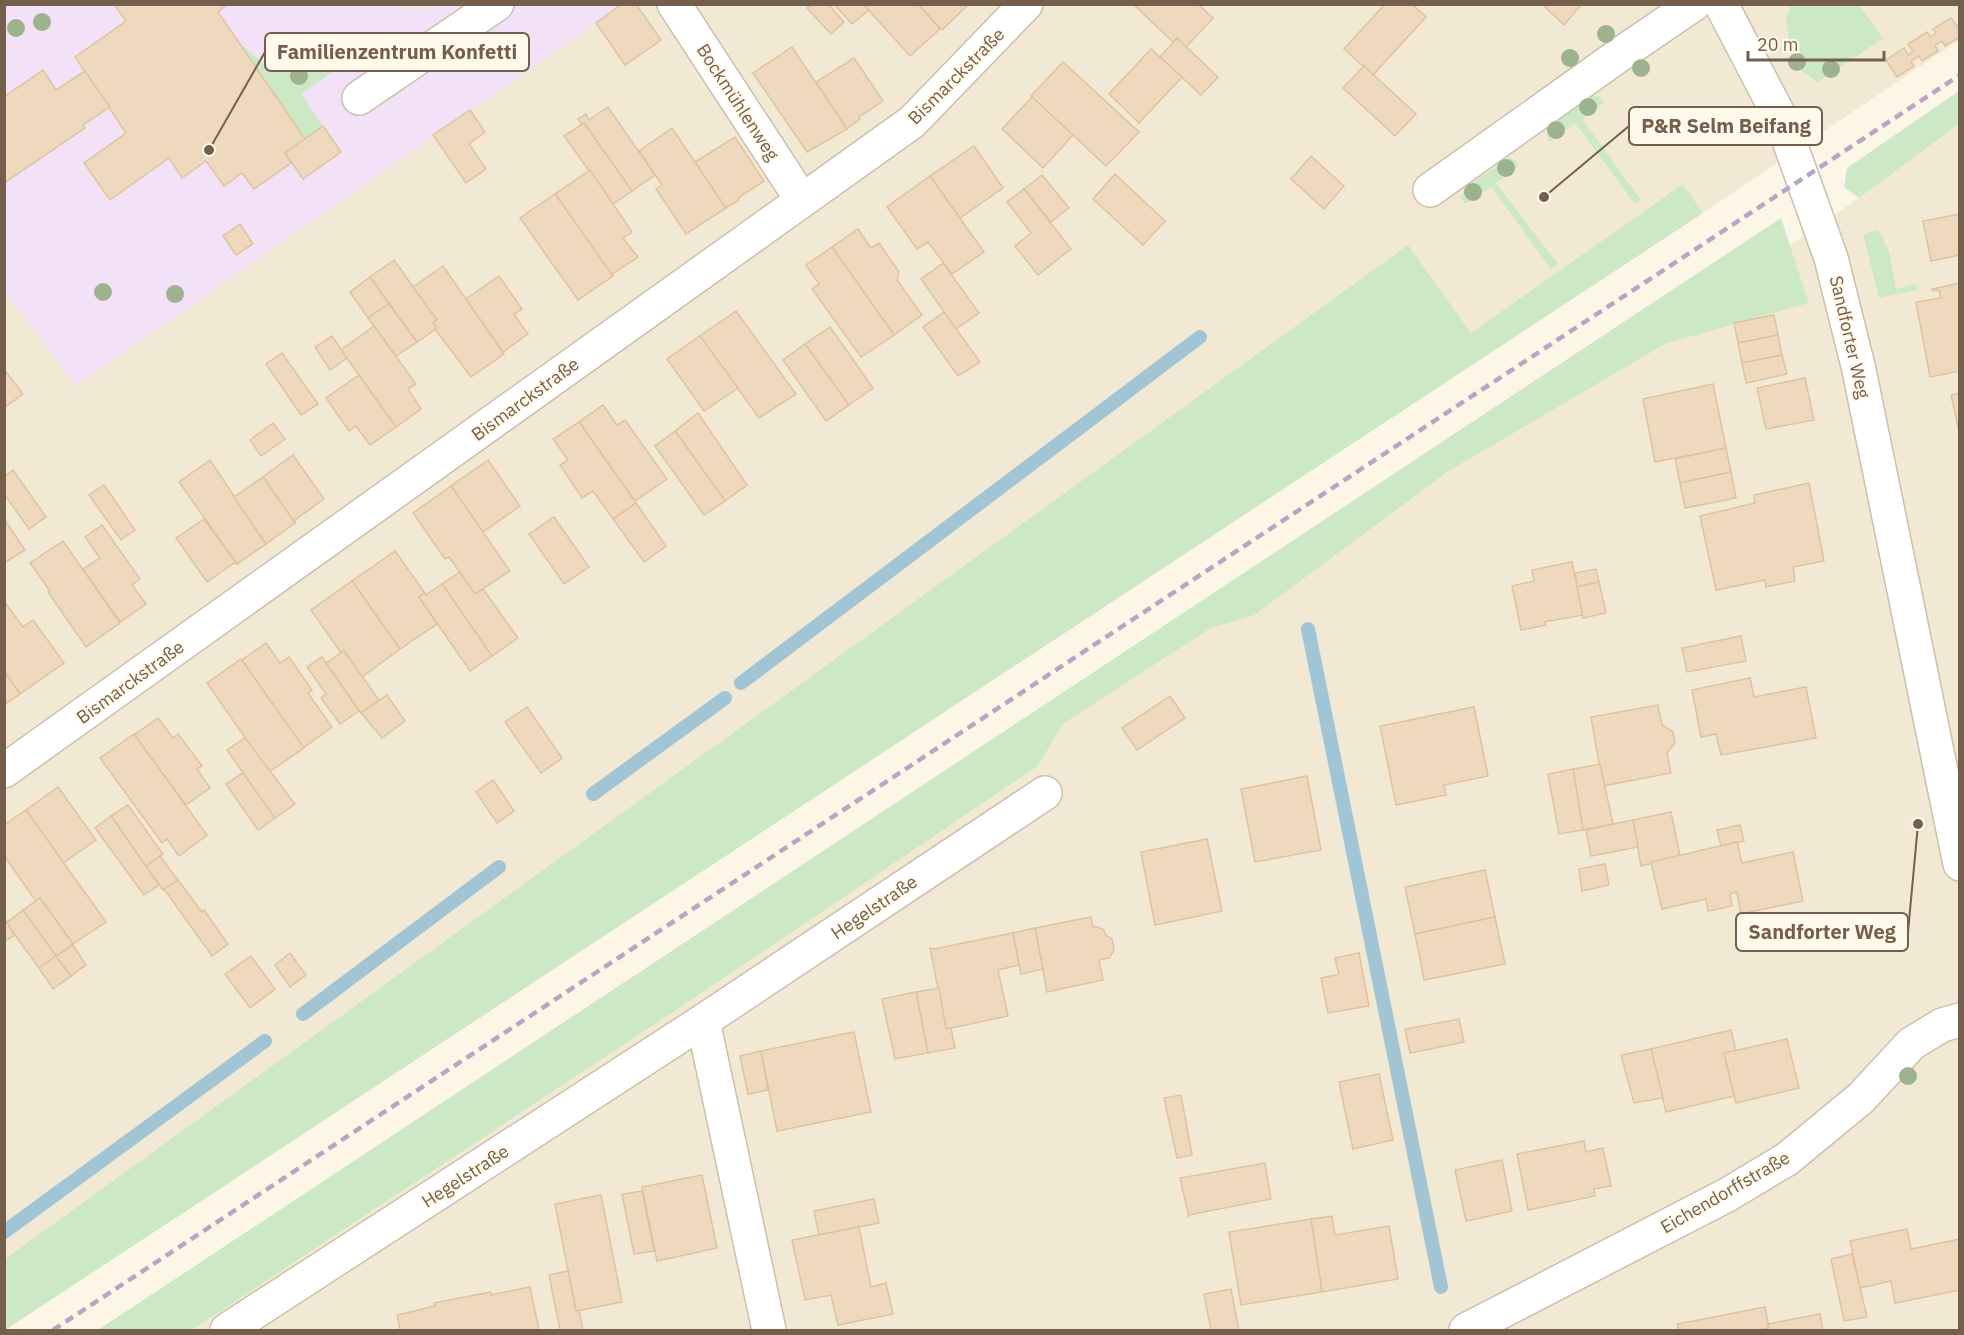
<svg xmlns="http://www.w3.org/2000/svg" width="1964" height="1335" viewBox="0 0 1964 1335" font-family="'IBM Plex Sans',sans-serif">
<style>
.residential{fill:#f2e9d4}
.education{fill:#f3e2f7}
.green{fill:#cde8c4}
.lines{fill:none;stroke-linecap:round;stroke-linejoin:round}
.stream{stroke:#a1c5d5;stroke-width:14}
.building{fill:#efd9be;stroke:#e1c29f;stroke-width:1.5}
.minor-casing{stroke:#ccbfac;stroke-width:36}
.minor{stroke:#fff;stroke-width:33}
.rail{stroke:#baa4c4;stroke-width:4.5;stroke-dasharray:9 6;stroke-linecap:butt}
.tree{fill:#9cb38e}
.labels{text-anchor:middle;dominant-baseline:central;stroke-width:4.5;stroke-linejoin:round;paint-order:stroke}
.street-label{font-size:18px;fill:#735f4b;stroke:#fef9eb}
.leader{fill:none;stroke:#735f4b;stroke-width:2}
.callout-dot{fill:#735f4b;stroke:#fef9eb;stroke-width:2}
.callout{fill:#fef9eb;stroke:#735f4b;stroke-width:2}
.callout-label{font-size:20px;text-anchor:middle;font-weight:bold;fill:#735f4b}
</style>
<rect width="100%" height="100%" fill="#fbf6e5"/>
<!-- residential -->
<g class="residential">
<path d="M5,5H1959V40L1703,213L5,1330Z"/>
<path d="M1959,124V1330H192L690,1001L1038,766L1063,724L1211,628L1253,616L1449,471L1665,344L1809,303L1790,245L1859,198Z"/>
</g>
<!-- education -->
<path class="education" d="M378,4L425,9L430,4L622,5L76,386L5,291V5Z"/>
<!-- green -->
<g class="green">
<path d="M1791,5H1859L1883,38L1818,82L1802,71L1790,48L1786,19Z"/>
<path d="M294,41L320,44L338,68L301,94L323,126L305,139L239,43L267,66Z"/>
<path d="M1959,91V124L1859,198L1844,187L1847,168Z"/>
<path d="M1599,96L1605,102L1582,119L1641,200L1635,204L1575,123L1550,141L1547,137L1548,128L1590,97Z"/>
<path d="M1509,158L1515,160L1519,165L1496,183L1558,264L1551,269L1491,187L1465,204L1461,198L1465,188Z"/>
<path d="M1683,184L1703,213L5,1330V1259L1408,245L1471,333Z"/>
<path d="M1781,218L1809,303L1665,344L1449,471L1253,616L1211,628L1063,724L1038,766L690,1001L192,1330H98Z"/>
<path d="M1878,230L1889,251L1896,289L1916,284L1917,290L1879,298L1863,234Z"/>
</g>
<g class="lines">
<!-- stream -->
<g class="stream">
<path d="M1308,629L1441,1287"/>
<path d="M741,683L1200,337"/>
<path d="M593,794L725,698"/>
<path d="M303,1014L499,867"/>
<path d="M4,1232L265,1041"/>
</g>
</g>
<!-- building -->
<g class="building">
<path d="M114,4H228L218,12L305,139L285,153L291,163L254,189L242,173L224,186L206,161L182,178L169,158L110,200L84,163L126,133L75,57L126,21Z"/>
<path d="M622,4H636L661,40L625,65L596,23Z"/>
<path d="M812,4H828L844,22L831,34L807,8Z"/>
<path d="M834,4H863L869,10L852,24Z"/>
<path d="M863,4H918L940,29L910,56Z"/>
<path d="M918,4H969L942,30Z"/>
<path d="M1133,4H1198L1213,18L1186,47L1177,38L1173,42Z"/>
<path d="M1385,4H1412L1426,17L1373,75L1344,49Z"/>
<path d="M1542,4H1582L1564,25Z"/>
<path d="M1951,18L1960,30V37L1945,46L1942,41L1935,45L1938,51L1922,61L1919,56L1911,61L1914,66L1897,77L1886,60L1904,48L1908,55L1913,51L1908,44L1927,32L1930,37L1936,33L1933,29Z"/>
<path d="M1177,38L1218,77L1201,95L1160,57Z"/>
<path d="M792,47L847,129L807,152L753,73Z"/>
<path d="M1151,49L1182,77L1139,123L1109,94Z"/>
<path d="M854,58L883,101L859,117L860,119L847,129L816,82Z"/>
<path d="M1063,62L1139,132L1106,166L1031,96Z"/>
<path d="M1364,66L1416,114L1395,136L1343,88Z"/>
<path d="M43,70L56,90L85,71L110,107L83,125L85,128L4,183V97Z"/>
<path d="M1032,97L1073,135L1043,168L1002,129Z"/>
<path d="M608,107L655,175L632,191L584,123L582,125L578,119L586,114L589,120Z"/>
<path d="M470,110L485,132L469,144L486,169L466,183L433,135Z"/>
<path d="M584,123L632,191L613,204L564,136Z"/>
<path d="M323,126L341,152L303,179L285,153Z"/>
<path d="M672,128L726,208L686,234L656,189L662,185L639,151Z"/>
<path d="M735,137L764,181L738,198L739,200L726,208L695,162Z"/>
<path d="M974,146L1003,188L960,218L930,176Z"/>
<path d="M1311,156L1344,186L1324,209L1291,179Z"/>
<path d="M590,170L632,232L623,238L638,257L611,275L555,194Z"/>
<path d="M1115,174L1165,221L1143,245L1093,199Z"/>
<path d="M1042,175L1069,208L1051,222L1024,189Z"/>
<path d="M930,176L984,252L952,274L928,242L917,249L887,207Z"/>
<path d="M1024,189L1071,249L1038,275L1015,246L1031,233L1007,202Z"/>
<path d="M555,194L613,276L578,300L520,218Z"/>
<path d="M1960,214V255L1931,261L1923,221Z"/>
<path d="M240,224L253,244L236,255L223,236Z"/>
<path d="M858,229L871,248L879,243L899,272L897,280L922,315L894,335L832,247Z"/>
<path d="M832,247L894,335L861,357L812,289L819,284L806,265Z"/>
<path d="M394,260L437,320L433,323L437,328L417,342L370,277Z"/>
<path d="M943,263L979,313L956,329L921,279Z"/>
<path d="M443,266L504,354L471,377L435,329L437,328L433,323L437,320L413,287Z"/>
<path d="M499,276L522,309L514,314L528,334L503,352L466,299Z"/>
<path d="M370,277L389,304L368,318L350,292Z"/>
<path d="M1960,283V371L1930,377L1916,302L1941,298L1939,290L1932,291V289Z"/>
<path d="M389,304L417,342L396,356L368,318Z"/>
<path d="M736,311L796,394L759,418L700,336Z"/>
<path d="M944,312L980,362L958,376L923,327Z"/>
<path d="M1774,315L1778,335L1738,343L1734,323Z"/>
<path d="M374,326L416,384L408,389L421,409L396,427L341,350Z"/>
<path d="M830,327L873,388L849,405L805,344Z"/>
<path d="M1778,335L1782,355L1742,363L1738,343Z"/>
<path d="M332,336L347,358L330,370L315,347Z"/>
<path d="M700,336L738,388L704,411L667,359Z"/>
<path d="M805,344L849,405L826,421L783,360Z"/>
<path d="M282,353L318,404L301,415L266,364Z"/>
<path d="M1782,355L1787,374L1746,383L1742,363Z"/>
<path d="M4,369L23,394L4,408Z"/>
<path d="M359,375L396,427L370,445L356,426L349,431L326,398Z"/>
<path d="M1805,378L1814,420L1766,429L1757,388Z"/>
<path d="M1713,384L1726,448L1655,462L1643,399Z"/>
<path d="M1960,393V436L1951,395Z"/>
<path d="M603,405L617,425L625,420L667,479L635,501L579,422Z"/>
<path d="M698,413L747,485L725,501L675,431Z"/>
<path d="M579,422L636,503L613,519L593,491L582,498L560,465L568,460L553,439Z"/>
<path d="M273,423L285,439L261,456L250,440Z"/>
<path d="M675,431L725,501L704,515L655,446Z"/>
<path d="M1726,448L1731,472L1680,483L1675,459Z"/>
<path d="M293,455L324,499L295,520V523L263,477Z"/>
<path d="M210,460L266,544L237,564L179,482Z"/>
<path d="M488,460L520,506L483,532L451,486Z"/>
<path d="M13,470L46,517L29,529L4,494V477Z"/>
<path d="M1731,472L1736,498L1685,508L1680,483Z"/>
<path d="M263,477L295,523L266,544L234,497Z"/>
<path d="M1809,483L1824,561L1793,567L1795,581L1766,587L1765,580L1716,590L1700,516L1755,503L1754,495Z"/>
<path d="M104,485L135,530L121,540L89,495Z"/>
<path d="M451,486L510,571L475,594L449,557L445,559L413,513Z"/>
<path d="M636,503L666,546L644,562L613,519Z"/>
<path d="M554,517L589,567L564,584L529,534Z"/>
<path d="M4,519L25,550L6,562L4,560Z"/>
<path d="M204,519L237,564L234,563L207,582L176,538Z"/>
<path d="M102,525L140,579L132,585L146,604L120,622L83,569L100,558L85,537Z"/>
<path d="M63,541L120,623L86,647L48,592L50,591L30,563Z"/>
<path d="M395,551L425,593L419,597L437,624L400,649L352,581Z"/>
<path d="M1572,562L1583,615L1544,622L1546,625L1521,630L1512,586L1534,581L1532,570Z"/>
<path d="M1596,569L1599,582L1577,587L1575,573Z"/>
<path d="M460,572L475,594L483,589L518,638L492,656L442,584Z"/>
<path d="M352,581L400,649L362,677L344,651L341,653L311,610Z"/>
<path d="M1599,582L1606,613L1583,618L1577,587Z"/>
<path d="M442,584L492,656L470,671L419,597L425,593L426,595Z"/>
<path d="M4,601L23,627L33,620L64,663L20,694L4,671Z"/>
<path d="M1741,636L1746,661L1687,672L1682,648Z"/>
<path d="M266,643L280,663L289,657L312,690L308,693L332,727L303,748L242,660Z"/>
<path d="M344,651L379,700L361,713L326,663Z"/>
<path d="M322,657L359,711L340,724L321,698L326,694L307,667Z"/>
<path d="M241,659L304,748L269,772L207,683Z"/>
<path d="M4,671L20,694L4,705Z"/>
<path d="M1750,678L1754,697L1806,687L1816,738L1721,755L1716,734L1701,737L1692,690Z"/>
<path d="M387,695L405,721L382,738L361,713Z"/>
<path d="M1170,696L1185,718L1137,750L1122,728Z"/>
<path d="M1658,705L1662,725L1673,732L1675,743L1667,753L1671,773L1603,786L1591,717Z"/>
<path d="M527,707L562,758L541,773L505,722Z"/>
<path d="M1474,707L1488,776L1444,785L1446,795L1396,805L1380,726Z"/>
<path d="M158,718L173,738L178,734L202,766L197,769L210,788L186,805L134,735Z"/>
<path d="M134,734L207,835L179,856L167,839L162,843L100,758Z"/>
<path d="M245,738L295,804L275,818L227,750Z"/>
<path d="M1600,764L1613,824L1583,830L1573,769Z"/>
<path d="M1573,769L1583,830L1559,834L1548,774Z"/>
<path d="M243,773L275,818L258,830L226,784Z"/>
<path d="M1307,776L1321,850L1255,862L1241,789Z"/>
<path d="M493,780L514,811L497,823L476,792Z"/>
<path d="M58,787L96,840L63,863L26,810Z"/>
<path d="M128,805L163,854L146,866L111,816Z"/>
<path d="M26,810L106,922L73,944L40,898L36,901L4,856V825Z"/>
<path d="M1671,812L1680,856L1641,866L1633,820Z"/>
<path d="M111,816L159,885L144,895L95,828Z"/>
<path d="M1633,820L1638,847L1591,856L1586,830Z"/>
<path d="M1740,825L1744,841L1721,846L1717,830Z"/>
<path d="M1207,839L1222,911L1155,925L1141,852Z"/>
<path d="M1737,842L1742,863L1793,852L1803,901L1741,914L1737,892L1730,894L1732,906L1708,911L1706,899L1662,909L1651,862Z"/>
<path d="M160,856L178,880L163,890L146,866Z"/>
<path d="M1605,864L1609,885L1582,891L1579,869Z"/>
<path d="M1485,870L1495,917L1415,934L1405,887Z"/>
<path d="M178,880L202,912L204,910L228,944L212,956L164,889Z"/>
<path d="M40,898L73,944L56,956L23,910Z"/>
<path d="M23,910L56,956L39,968L6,923Z"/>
<path d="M1091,917L1093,927H1098L1104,930L1105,934L1112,939L1114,950L1109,958L1099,960L1103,980L1047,992L1035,928Z"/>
<path d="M1495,917L1505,964L1424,980L1415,934Z"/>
<path d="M4,918L15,935L4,942Z"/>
<path d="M1035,928L1043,969L1021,974L1013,933Z"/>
<path d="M1013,933L1019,965L998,970L1008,1016L946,1029L930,948L934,949Z"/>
<path d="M73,945L86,965L71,976L56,956Z"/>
<path d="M290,953L306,975L290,987L275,965Z"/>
<path d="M1359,953L1369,1006L1328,1013L1321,978L1339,974L1335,958Z"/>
<path d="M56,956L71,976L53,989L39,968Z"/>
<path d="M251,956L275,989L250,1008L225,974Z"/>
<path d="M939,988L946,1029L951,1028L955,1048L928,1053L916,992Z"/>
<path d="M916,992L928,1053L895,1059L882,999Z"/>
<path d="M1459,1019L1464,1042L1410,1053L1405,1029Z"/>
<path d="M1731,1030L1736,1051L1724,1053L1734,1096L1666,1112L1651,1049Z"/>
<path d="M854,1032L871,1112L777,1131L761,1051Z"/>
<path d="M1787,1039L1799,1088L1736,1103L1724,1053Z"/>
<path d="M1651,1049L1663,1098L1634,1103L1621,1055Z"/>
<path d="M761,1051L768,1090L748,1094L740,1056Z"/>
<path d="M1379,1074L1393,1140L1353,1149L1339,1082Z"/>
<path d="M1181,1095L1192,1155L1177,1158L1164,1098Z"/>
<path d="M1584,1141L1586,1152L1603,1148L1611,1186L1594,1189L1595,1196L1528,1210L1517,1154Z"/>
<path d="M1502,1160L1512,1211L1466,1221L1455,1170Z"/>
<path d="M1265,1163L1271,1199L1188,1215L1189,1217L1180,1178Z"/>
<path d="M702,1175L717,1248L657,1261L642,1187Z"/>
<path d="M642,1191L654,1251L634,1254L622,1194Z"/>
<path d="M601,1195L622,1302L576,1311L555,1204Z"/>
<path d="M874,1199L879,1223L819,1235L814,1211Z"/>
<path d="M1332,1216L1335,1235L1389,1226L1398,1279L1322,1292L1311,1219Z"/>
<path d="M1311,1219L1322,1292L1241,1305L1229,1232Z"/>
<path d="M859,1227L871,1287L886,1283L893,1314L838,1325L831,1295L805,1300L792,1240Z"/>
<path d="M1907,1229L1911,1249L1960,1239V1290L1895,1303L1891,1281L1860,1288L1850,1241Z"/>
<path d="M1852,1254L1867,1317L1844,1321L1831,1259Z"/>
<path d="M568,1271L576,1311H579L583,1330H560L549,1275Z"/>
<path d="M530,1287L539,1330H400L397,1315L435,1306L434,1303L491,1292V1295Z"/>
<path d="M1231,1289L1239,1330H1211L1204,1294Z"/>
<path d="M1765,1307L1769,1328L1759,1330H1679L1677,1324Z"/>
<path d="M1820,1314L1823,1330H1759L1769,1328L1768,1324Z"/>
</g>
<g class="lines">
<defs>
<g id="minor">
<path d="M674,4L802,200"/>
<path d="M1721,4L1782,121L1831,258L1859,370L1960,864"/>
<path d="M359,98L497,4"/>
<path d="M1430,190L1622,53L1694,4"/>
<path d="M4,771L912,122L1026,4"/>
<path d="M703,1021L769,1330"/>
<path d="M227,1330L703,1021L1045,793"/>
<path d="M1466,1330L1727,1195L1787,1159L1861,1098L1911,1044L1942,1025L1960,1020"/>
</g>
</defs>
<!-- minor casing -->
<use href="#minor" class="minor-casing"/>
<!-- minor -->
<use href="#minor" class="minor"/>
<!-- rail -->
<path class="rail" d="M53,1330L1960,75"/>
</g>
<!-- trees -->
<g class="tree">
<circle cx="42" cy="22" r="9"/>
<circle cx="16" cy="28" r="9"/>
<circle cx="1606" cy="34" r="9"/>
<circle cx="1570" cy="58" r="9"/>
<circle cx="1797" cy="62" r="9"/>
<circle cx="1641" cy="68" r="9"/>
<circle cx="1831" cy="69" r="9"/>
<circle cx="299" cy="76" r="9"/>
<circle cx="1588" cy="107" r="9"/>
<circle cx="1556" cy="130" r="9"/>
<circle cx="1506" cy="168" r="9"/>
<circle cx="1473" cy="192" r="9"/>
<circle cx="103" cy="292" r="9"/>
<circle cx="175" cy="294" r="9"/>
<circle cx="1908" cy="1076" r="9"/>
</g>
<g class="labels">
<!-- street labels -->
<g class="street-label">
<text transform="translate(956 76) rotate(-45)">Bismarckstraße</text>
<text transform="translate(738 102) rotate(57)">Bockmühlenweg</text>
<text transform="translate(1850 337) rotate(77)">Sandforter Weg</text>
<text transform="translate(525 399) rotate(-36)">Bismarckstraße</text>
<text transform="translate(130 682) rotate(-36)">Bismarckstraße</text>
<text transform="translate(874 907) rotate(-34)">Hegelstraße</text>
<text transform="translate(465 1176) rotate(-33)">Hegelstraße</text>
<text transform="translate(1725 1192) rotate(-30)">Eichendorffstraße</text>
</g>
</g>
<!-- callouts -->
<path class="leader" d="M209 150L265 52M1544 197L1629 126M1918 824L1908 932"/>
<g class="callout-dot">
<circle cx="209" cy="150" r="6"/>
<circle cx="1544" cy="197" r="6"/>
<circle cx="1918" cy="824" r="6"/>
</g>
<g class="callout">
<rect x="265" y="33" width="264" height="38" rx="6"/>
<rect x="1629" y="107" width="193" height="38" rx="6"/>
<rect x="1736" y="913" width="172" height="38" rx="6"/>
</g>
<g class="callout-label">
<text x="397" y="59">Familienzentrum Konfetti</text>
<text x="1726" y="133">P&amp;R Selm Beifang</text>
<text x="1822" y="939">Sandforter Weg</text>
</g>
<!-- border -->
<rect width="1964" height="1335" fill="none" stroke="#735f4b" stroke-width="12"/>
<!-- scale -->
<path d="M1748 51v9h136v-9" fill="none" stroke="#735f4b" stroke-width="3"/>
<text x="1757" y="51" font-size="18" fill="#735f4b" stroke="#fef9eb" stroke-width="4.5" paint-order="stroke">20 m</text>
</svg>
